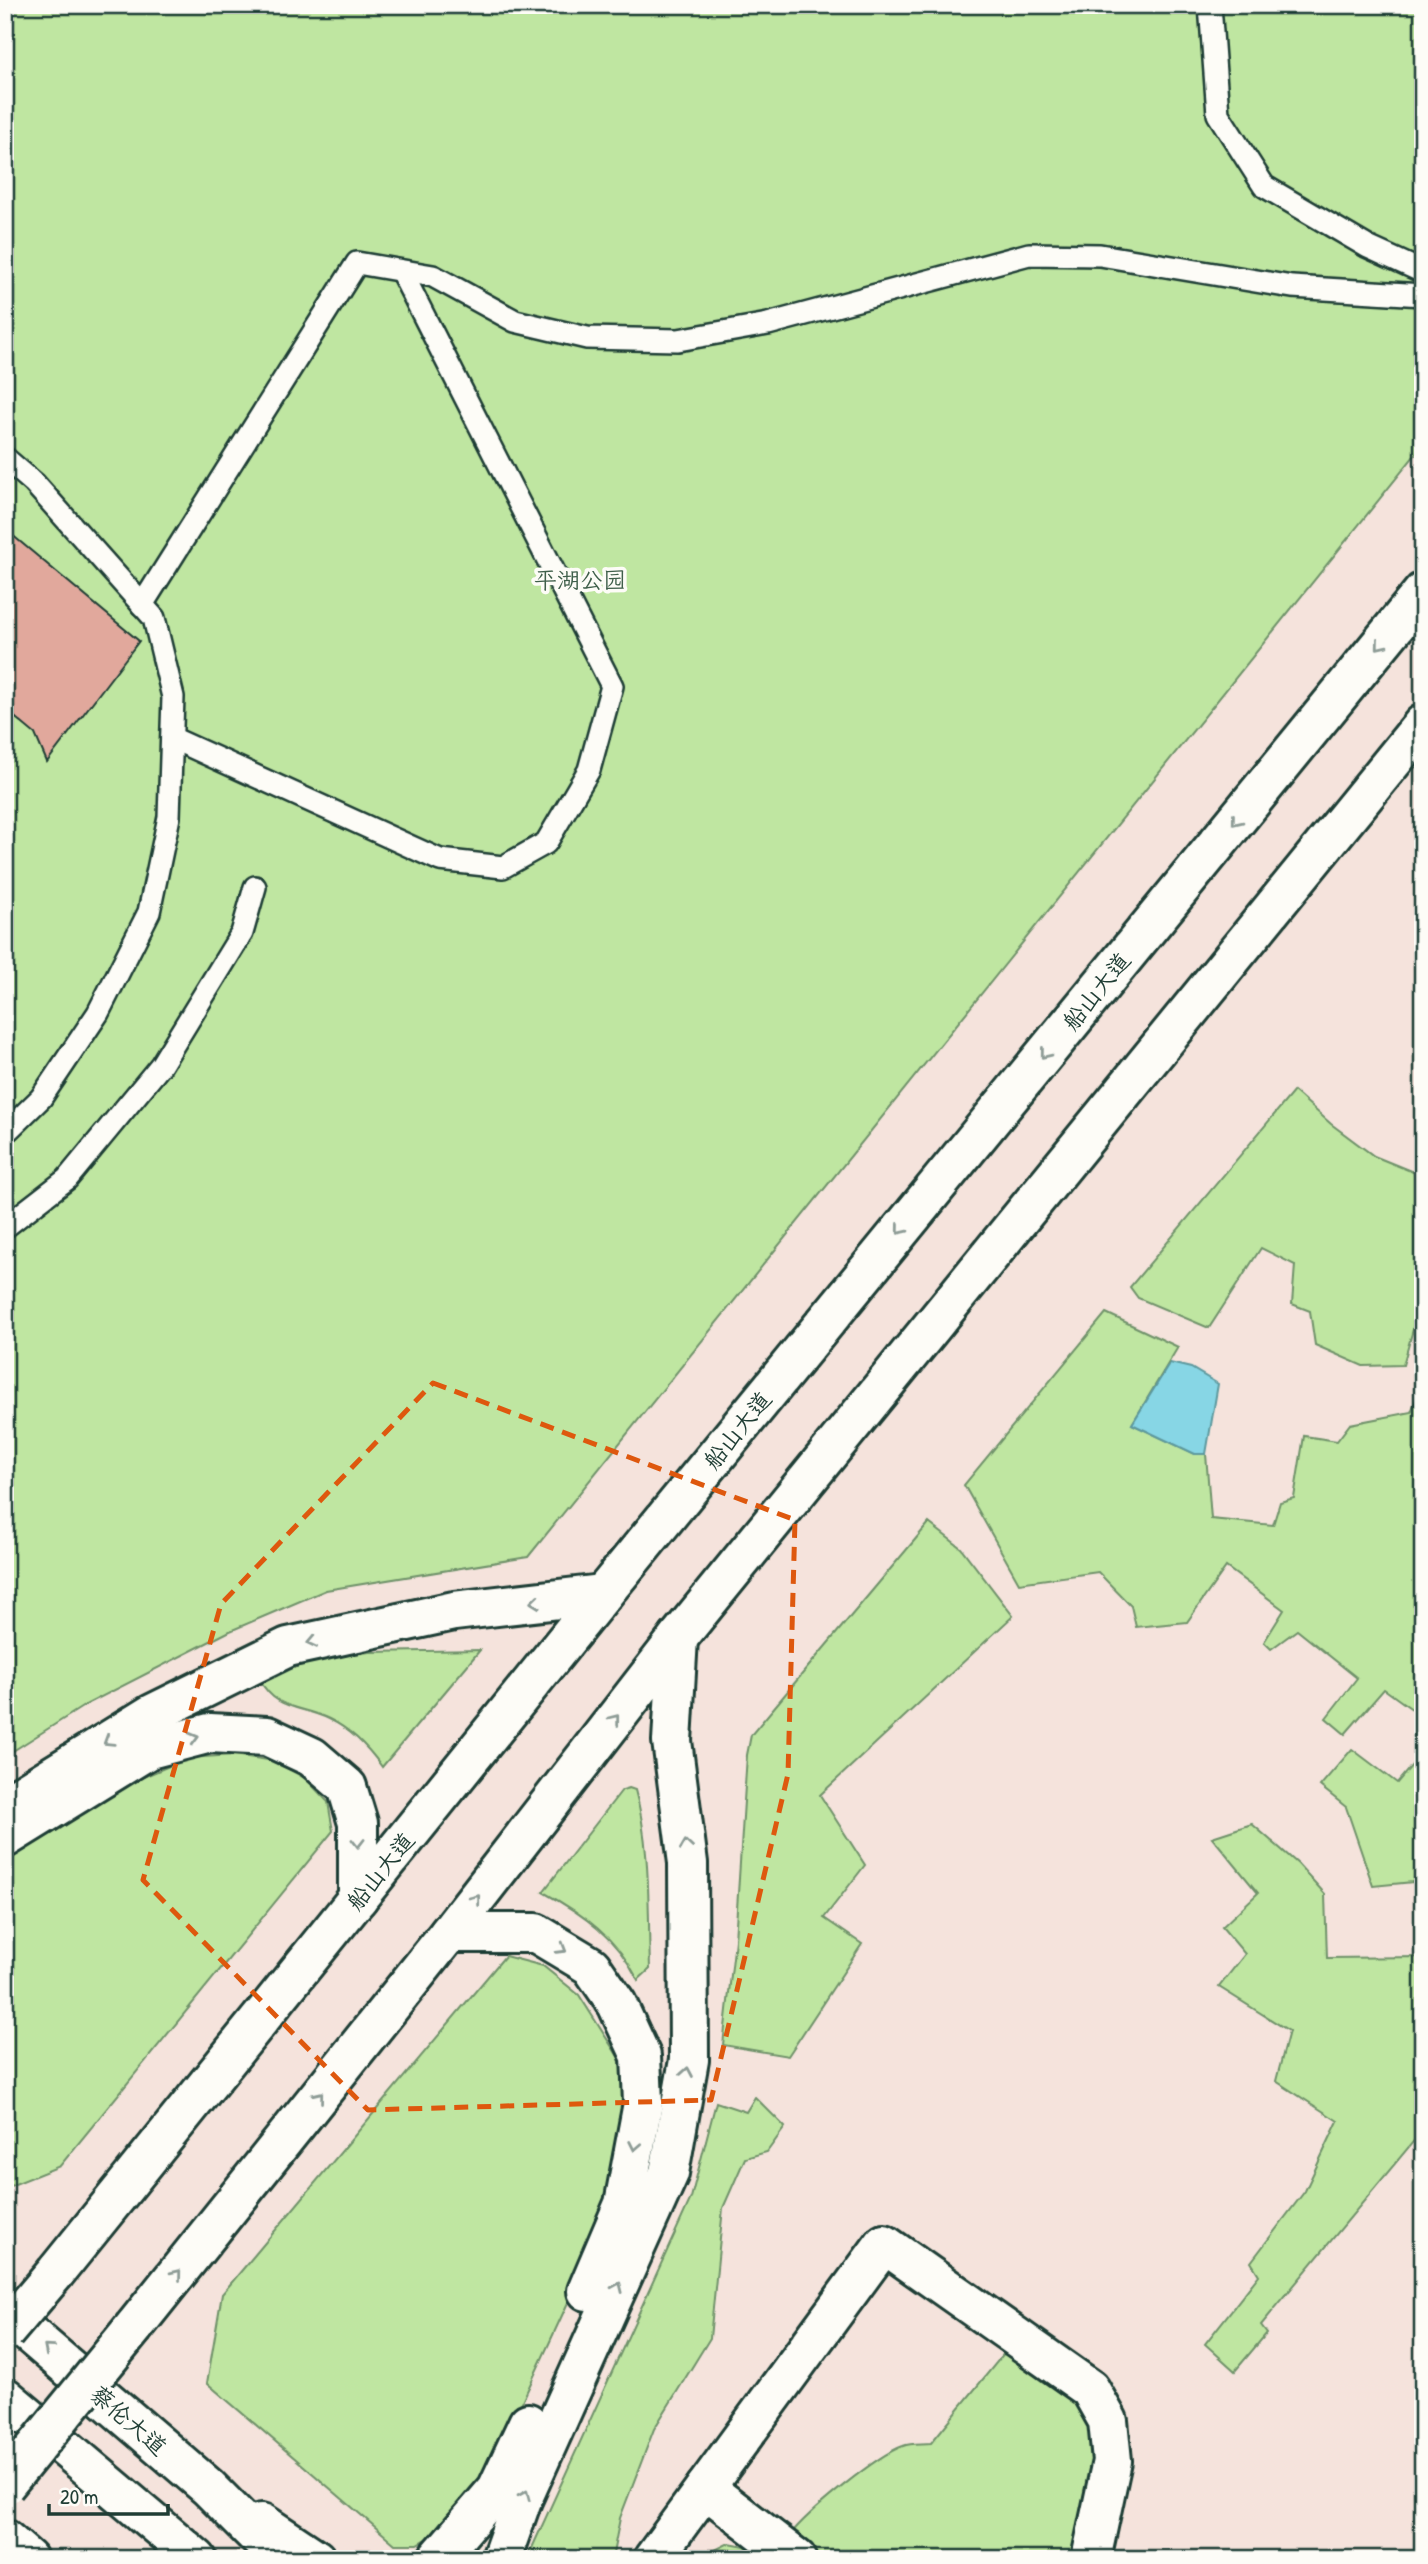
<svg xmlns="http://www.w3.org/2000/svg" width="1428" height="2564" viewBox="0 0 1428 2564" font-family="'Patrick Hand','LXGW WenKai TC',sans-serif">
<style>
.green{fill:#bfe6a1;stroke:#6f926a;stroke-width:2}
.water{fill:#87d6e5;stroke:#5d999e;stroke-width:2}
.building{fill:#e1a89c;stroke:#1f3d34;stroke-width:2}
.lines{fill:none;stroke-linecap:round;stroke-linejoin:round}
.service-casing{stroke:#1f3d34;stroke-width:26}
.minor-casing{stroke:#1f3d34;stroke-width:44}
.trunk-casing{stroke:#1f3d34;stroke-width:44}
.service{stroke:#fdfcf7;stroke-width:21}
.minor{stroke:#fdfcf7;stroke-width:38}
.trunk{stroke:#fdfcf7;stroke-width:38}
.trunk-bridge-casing{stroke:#1f3d34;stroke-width:44;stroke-linecap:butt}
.trunk-bridge{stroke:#fdfcf7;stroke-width:38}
.oneway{stroke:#8e9c96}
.marked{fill:none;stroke:#de580e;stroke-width:5;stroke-dasharray:14 9;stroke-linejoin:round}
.labels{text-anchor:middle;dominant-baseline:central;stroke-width:7;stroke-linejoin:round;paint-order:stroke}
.park-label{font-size:23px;fill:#3f5f4a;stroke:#fdfcf7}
.street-label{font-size:23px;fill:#1f3d34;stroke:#fdfcf7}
</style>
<rect width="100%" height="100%" fill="#f5e3dc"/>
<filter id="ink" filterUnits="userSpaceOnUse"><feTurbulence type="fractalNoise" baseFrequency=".0143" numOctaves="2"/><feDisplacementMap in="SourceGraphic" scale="14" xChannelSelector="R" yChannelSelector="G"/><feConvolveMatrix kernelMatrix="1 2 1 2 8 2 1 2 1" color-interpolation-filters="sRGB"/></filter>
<g filter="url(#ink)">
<!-- green -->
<g class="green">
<path d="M5,5H1423V445L528,1557L326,1590L230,1631L87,1704L5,1756Z"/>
<path d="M1294,1091L1331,1124L1374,1156L1423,1176V1294L1403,1365L1363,1366L1315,1345L1310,1311L1292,1304L1295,1265L1261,1248L1209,1328L1138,1298L1130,1287Z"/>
<path d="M1106,1313L1178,1347L1132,1424L1195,1454H1206L1211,1519L1273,1525L1280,1502L1294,1498L1304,1436L1337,1441L1350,1424L1411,1412L1423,1382V1717L1384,1689L1345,1734L1326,1718L1357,1678L1297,1630L1271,1649L1264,1642L1284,1610L1226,1567L1187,1622L1136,1627L1131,1606L1098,1572L1019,1583L964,1485Z"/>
<path d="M929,1523L961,1548L1013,1616L820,1795L865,1865L824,1918L862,1944L788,2056L723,2045L735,1940L747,1755L751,1735Z"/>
<path d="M480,1650L382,1767C368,1747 352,1730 329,1719C300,1705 277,1712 259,1679L320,1659L369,1652Z"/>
<path d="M1352,1749L1397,1783L1423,1752V1881L1373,1886L1346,1807L1320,1786Z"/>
<path d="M234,1755L275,1761L306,1779L328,1802L333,1831L60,2166L5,2188V1862L136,1780L188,1758Z"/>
<path d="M629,1788L635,1790C651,1846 648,1911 650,1969L638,1980C617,1938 583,1914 543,1892L622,1790Z"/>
<path d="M1252,1824L1298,1864L1325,1894L1327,1958L1423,1957V2130L1261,2325L1267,2333L1235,2371L1205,2344L1259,2275L1251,2262L1305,2191L1338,2121L1276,2081L1289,2031L1219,1987L1245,1954L1222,1927L1258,1893L1212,1837Z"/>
<path d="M505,1956L543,1966L579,1995L619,2058L630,2101L615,2180L577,2283L498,2454L450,2525L418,2544H395L207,2383L222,2294Z"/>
<path d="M755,2097L785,2127L767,2152L745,2158L723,2208L710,2338L654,2429L620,2518L612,2559H527L691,2198L716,2102L746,2112Z"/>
<path d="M1005,2352C1120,2419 1101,2441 1075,2559H821L790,2535C807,2513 877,2455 903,2446C911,2443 922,2444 931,2443Z"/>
<path d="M729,2543L745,2546L769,2559H697Z"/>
</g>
<!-- water -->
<path class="water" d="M1170,1363L1191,1368L1218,1384L1206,1454H1195L1132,1424Z"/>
<!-- building -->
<path class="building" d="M5,529L139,641L47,762L35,734L5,709Z"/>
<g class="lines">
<defs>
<g id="service">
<path d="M1210,5L1218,114L1264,186L1368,247L1423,272"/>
<path d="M5,458L34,483L154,618L173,697L169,817L149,912L98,1013L41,1098L5,1133"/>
<path d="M142,605L357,263L433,276L515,321L587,338L678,340L768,324L1029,254L1100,255L1292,287L1423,295"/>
<path d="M172,738L440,860L503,867L546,843L589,770L612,686L401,271"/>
<path d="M5,1227L67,1179L161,1065L242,933L255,887"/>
</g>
<g id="minor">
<path d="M705,2488L797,2559"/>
<path d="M653,2559L884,2244L1090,2389L1108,2421L1112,2461L1091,2559"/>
</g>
<g id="trunk">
<path d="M5,1805L152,1714L288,1647L454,1611L603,1594"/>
<path d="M5,1838L149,1749L210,1733L267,1736L312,1757L347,1787L358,1823V1898"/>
<path d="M449,1933H536L591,1966L617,2004L641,2056L643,2103L624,2204L587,2291"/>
<path d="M56,2272L603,1594L1423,592"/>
<path d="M5,2313L208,2487L280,2559"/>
<path d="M134,2327L449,1933L678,1638L1423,724"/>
<path d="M5,2397L197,2559"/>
<path d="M262,2523L316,2559"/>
<path d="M5,2539L28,2559"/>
<path d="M437,2559L497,2489L528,2423"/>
<path d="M501,2559L522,2500L669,2173L689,2060L688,1863L672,1741L678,1638"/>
</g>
</defs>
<!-- service casing -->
<use href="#service" class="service-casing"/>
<!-- minor casing -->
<use href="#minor" class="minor-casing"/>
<!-- trunk casing -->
<use href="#trunk" class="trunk-casing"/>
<!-- service -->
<use href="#service" class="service"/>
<!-- minor -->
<use href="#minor" class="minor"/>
<!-- trunk -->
<use href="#trunk" class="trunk"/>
<defs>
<g id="trunk-bridge">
<path d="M5,2332L56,2272"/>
<path d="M5,2485L134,2327"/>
</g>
</defs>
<!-- trunk-bridge casing -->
<use href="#trunk-bridge" class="trunk-bridge-casing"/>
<!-- trunk-bridge -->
<use href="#trunk-bridge" class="trunk-bridge"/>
</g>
<!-- one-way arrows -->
<defs><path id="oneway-chevron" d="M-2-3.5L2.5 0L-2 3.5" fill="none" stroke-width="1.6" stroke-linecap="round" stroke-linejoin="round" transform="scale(1.75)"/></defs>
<g class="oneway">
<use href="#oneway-chevron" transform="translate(1380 645) rotate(129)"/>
<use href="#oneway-chevron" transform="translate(1236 821) rotate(129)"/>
<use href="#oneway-chevron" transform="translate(1045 1054) rotate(129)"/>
<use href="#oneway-chevron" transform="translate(901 1230) rotate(129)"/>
<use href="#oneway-chevron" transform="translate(535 1602) rotate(174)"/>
<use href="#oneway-chevron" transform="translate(312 1642) rotate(168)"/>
<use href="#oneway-chevron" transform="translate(615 1719) rotate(-52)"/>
<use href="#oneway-chevron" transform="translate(194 1738) rotate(-15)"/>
<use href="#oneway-chevron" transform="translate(108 1741) rotate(148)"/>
<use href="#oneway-chevron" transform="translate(358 1843) rotate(90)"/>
<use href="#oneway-chevron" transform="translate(686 1845) rotate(-98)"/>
<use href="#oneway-chevron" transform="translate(476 1899) rotate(-52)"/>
<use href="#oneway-chevron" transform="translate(562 1949) rotate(31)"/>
<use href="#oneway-chevron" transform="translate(687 2072) rotate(-80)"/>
<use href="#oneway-chevron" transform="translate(319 2096) rotate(-51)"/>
<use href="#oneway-chevron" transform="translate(635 2146) rotate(101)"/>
<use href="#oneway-chevron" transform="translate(177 2274) rotate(-51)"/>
<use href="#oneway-chevron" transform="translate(618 2287) rotate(-66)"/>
<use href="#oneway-chevron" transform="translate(48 2349) rotate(-139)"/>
<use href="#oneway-chevron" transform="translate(525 2495) rotate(-67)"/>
</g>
</g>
<!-- marked area -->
<path class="marked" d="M433,1383L795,1520L788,1774L711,2100L368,2110L143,1880L221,1604Z"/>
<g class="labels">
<!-- park labels -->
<g class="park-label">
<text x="580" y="579">平湖公园</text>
</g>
<!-- street labels -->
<g class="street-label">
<text transform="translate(1096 991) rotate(-51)">船山大道</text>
<text transform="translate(737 1430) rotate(-51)">船山大道</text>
<text transform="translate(380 1871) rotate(-51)">船山大道</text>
<text transform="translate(129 2420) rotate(41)">蔡伦大道</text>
</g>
</g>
<!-- margin -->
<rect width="1428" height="2564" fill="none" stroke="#fdfcf7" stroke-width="28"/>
<rect x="14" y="14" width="1400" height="2536" fill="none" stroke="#1f3d34" stroke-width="2.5" filter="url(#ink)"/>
<!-- scale -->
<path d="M49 2504v10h119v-10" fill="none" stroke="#1f3d34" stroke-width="3.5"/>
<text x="60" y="2504" font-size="21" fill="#1f3d34" stroke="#fdfcf7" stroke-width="5" paint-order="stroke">20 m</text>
</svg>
